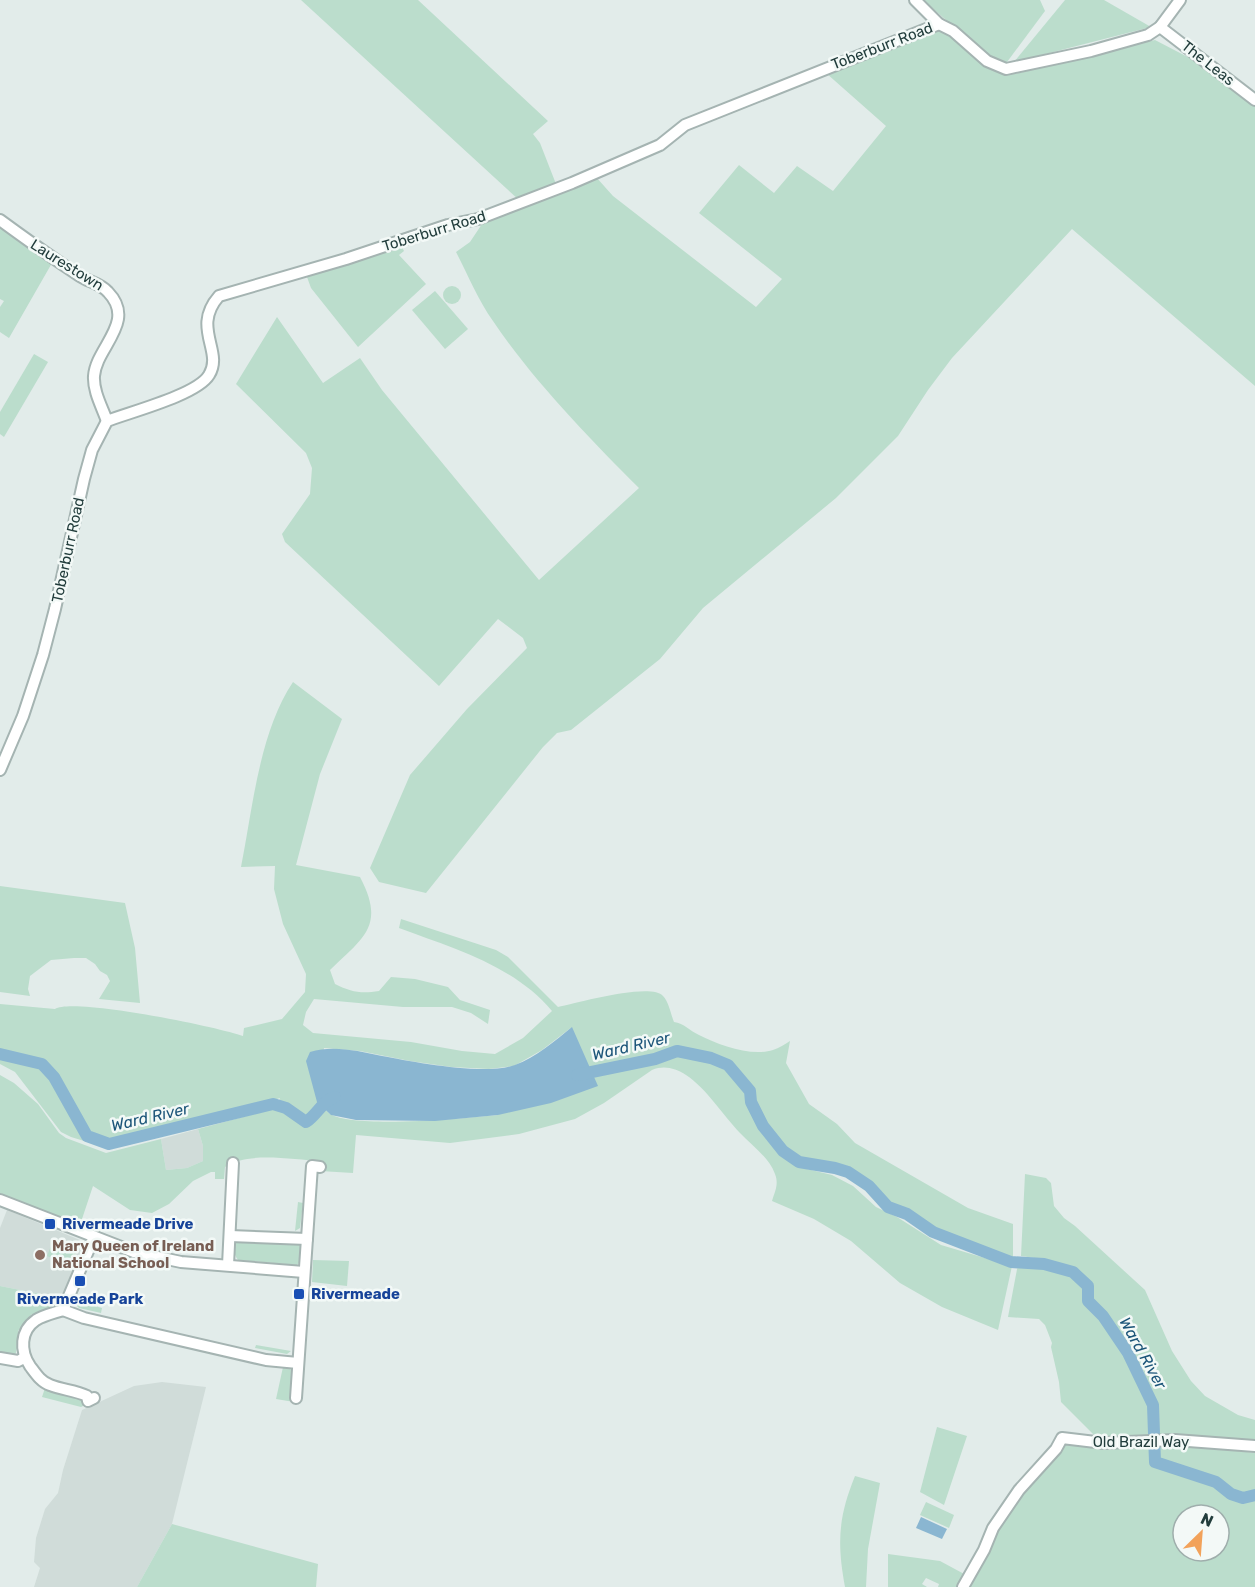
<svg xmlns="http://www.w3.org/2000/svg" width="1255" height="1587" viewBox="0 0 1255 1587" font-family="Rubik,sans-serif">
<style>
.built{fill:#d0dcd9}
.green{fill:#bdc;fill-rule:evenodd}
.water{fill:#8ab6d1}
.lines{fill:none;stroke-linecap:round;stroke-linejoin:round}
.river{stroke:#8ab6d1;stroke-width:12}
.minor-casing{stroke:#a5b4b2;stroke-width:14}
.minor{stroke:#fff;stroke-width:10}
.transit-dot{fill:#1a4fb4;stroke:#f3f9f7;stroke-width:2}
.education-dot{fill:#8d6e63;stroke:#f3f9f7;stroke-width:2}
.labels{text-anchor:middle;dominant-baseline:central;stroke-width:5;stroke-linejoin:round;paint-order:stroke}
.street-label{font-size:15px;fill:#223d3c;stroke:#f3f9f7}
.transit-label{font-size:15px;font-weight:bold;fill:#164399;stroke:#f3f9f7;text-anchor:start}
.education-label{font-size:15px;font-weight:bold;fill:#785e54;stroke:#f3f9f7;text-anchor:start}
.water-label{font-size:16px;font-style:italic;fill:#1c5579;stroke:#f3f9f7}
</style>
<rect width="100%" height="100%" fill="#e2ecea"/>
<!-- built -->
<g class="built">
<path d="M198,1129L203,1146V1161L187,1168L166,1170L161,1139Z"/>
<path d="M7,1210L80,1240L83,1246L61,1298L0,1286V1228Z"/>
<path d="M162,1382L206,1387L172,1524L137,1587H34L40,1568L34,1562L36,1538L45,1509L58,1493L63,1470L82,1410L134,1386Z"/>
</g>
<!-- green -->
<g class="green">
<path d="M301,0H418L548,121L533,134L540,143L556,184L519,200Z"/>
<path d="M923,0H1040L1045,11L1007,62C997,63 991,59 984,53Z"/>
<path d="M1065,0H1104L1151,27L1014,62Z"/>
<path d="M940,30L951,34L992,70L1015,74L1155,40L1205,66L1255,105V386L1072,229L952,358L928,390L898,436L836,498L703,608L660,659L571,730L557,733L543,747L426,893L379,882L370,868L410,775L467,709L527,648L523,638L498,619L439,686L285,542L282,534L310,494L312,468L306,453L236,384L277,317L323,383L360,358L382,390L539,580L639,488C589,438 532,379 493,321C478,300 468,275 456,252L470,242L482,224L596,177L613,196L756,307L782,279L699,213L739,165L774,193L797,166L833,191L886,126L826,73Z"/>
<path d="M0,224L52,263L9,338L0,332V307L4,301L0,299Z"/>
<path d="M401,245L404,251L399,255L426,284L358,347L311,288L307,277Z"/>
<circle cx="452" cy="295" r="9"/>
<path d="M435,291L468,329L445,349L412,310Z"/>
<path d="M34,354L48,362L4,437L0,434V412Z"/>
<path d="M293,682L342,719L320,774L296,865L360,877C386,926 363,938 330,970L335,984C351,992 361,994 379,991L391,977L415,979L448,987L460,1000L490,1010L488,1024L471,1013L452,1007H403L314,999L306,1012L303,1025L313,1033L411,1042L462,1051L495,1054L523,1038L552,1011C514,965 452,948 399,928L401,919L496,950L508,957L558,1007C577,1003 651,982 663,996C669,1002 671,1015 674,1022C684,1023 690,1031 699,1035C719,1045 751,1057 773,1050C779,1048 785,1044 790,1041L786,1063L809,1104L837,1124L855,1143L968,1208L1013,1224V1259L965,1240L935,1231L906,1212L890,1206L881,1199L860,1177L821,1162L800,1159L786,1150L764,1119L758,1122L782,1153L803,1168L832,1175L853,1186L876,1207L897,1217L941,1245L1012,1266L998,1330L942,1307L900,1283L851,1241L814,1219L772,1201C775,1191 779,1184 775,1174C769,1157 752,1146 740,1133C723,1115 706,1088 686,1075C675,1068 664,1065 652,1070L604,1103L575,1119L519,1134L450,1143L356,1135L353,1173L320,1171L321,1161C292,1160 248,1151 225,1167L224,1179H215V1172H211L193,1181L169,1204L152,1213L130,1210L93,1186L80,1225L0,1194V1075L14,1083L38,1104L59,1133L66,1138L106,1153L161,1139L166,1170L187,1168L203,1161V1146L198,1129L277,1108L280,1098L257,1106L107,1142L104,1147L71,1137L61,1132L15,1072L0,1064V1004L55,1009C73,997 218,1027 243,1036L244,1028L282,1019L305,992L306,974L283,924L274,889L275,866L241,867C253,807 259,733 293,682ZM572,1027L498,1115C466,1118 355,1129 330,1114C326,1111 321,1105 317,1102L324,1048L360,1051L410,1061L451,1067L489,1069L514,1066L542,1050Z"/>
<path d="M0,886L125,903L135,948L140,1003L99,999L110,981L107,975L100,971L95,964L86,958H74L51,960L30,976L28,989L30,996L0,992Z"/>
<path d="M1025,1174L1046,1178L1051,1183L1054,1206L1064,1218L1075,1226L1145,1290L1172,1351L1191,1381L1205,1396L1238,1415L1255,1420V1443L1157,1439L1156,1405L1143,1370L1127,1342L1105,1314L1093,1302L1090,1282C1065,1263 1051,1260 1021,1256Z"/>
<path d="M298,1202L303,1203L300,1228L295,1231Z"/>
<path d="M53,1241L77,1251L71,1266L47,1256Z"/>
<path d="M238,1241L298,1243L303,1248L300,1262L297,1265L238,1260C233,1253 232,1247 238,1241Z"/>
<path d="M313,1260L349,1261L347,1286L312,1282Z"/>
<path d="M1018,1264L1044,1265L1072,1273L1086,1286V1302L1102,1317L1137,1373L1152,1405L1151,1439L1113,1440L1094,1435L1061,1402L1059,1382L1051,1347L1052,1343L1045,1325L1039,1319L1008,1317Z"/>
<path d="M0,1286L61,1298L59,1306L35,1316L32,1314L18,1331L21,1333L15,1356L0,1352Z"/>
<path d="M76,1298L87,1304L102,1308L101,1313L79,1308L75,1304Z"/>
<path d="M256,1345L291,1351L287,1354L255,1348Z"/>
<path d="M283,1367H289L293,1373L294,1402L276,1399Z"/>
<path d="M45,1388L82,1396L85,1405L81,1407L42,1397Z"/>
<path d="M937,1427L967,1436L944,1505L920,1492Z"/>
<path d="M1071,1443L1076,1445L1151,1446L1154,1463C1166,1470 1177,1472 1190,1475C1210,1481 1225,1491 1240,1503L1255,1499V1587H968C991,1542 1009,1506 1043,1468C1051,1458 1058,1447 1071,1443ZM1183,1515H1219V1551H1183Z"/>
<path d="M1156,1446H1196L1255,1453V1491L1249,1495C1239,1491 1223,1488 1220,1477L1215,1479L1192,1469L1160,1461L1157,1459Z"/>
<path d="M855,1476L880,1483L868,1549L866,1587H845C837,1543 838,1518 855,1476Z"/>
<path d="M926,1502L954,1515L949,1528L920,1515Z"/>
<path d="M172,1524L318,1564L316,1587H137Z"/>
<path d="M888,1554L940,1561L966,1575L957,1587H938L939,1584L926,1578L922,1584L927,1587H888Z"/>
</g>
<!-- water -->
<g class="water">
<path d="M572,1027L598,1086L551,1103L498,1115L435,1121L356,1120L331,1115L317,1102L306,1061L310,1052C333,1045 358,1051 382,1056C414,1062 485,1076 515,1065C536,1057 555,1041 572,1027Z"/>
<path d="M921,1517L947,1529L942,1539L916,1528Z"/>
</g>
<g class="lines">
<!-- river -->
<g class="river">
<path d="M0,1054L42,1064L54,1077L87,1136L109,1144L273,1104L286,1108L306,1122C317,1115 322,1101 335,1097"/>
<path d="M577,1075L655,1059L677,1051L711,1058L728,1065L750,1091L751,1102L763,1126L783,1151L799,1162L835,1168L848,1172L869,1186L888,1207L907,1214L933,1232L1011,1262L1044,1264L1073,1272L1088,1286V1301L1103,1316L1128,1353L1153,1405L1155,1462L1216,1482L1231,1494L1243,1498L1255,1495"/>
</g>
<defs>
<g id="minor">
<path d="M915,0L939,24L953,31L987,61L1006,69L1091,51L1148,35L1160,27L1180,0"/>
<path d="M1160,27L1255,100"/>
<path d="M0,220C26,239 52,258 80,276C89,282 100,283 108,292C137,322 96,347 94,376C93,391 102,407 107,421"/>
<path d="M0,770L23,716L43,655L55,609L84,479L92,450L107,421C130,412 197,395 209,375C224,351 191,328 219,296L346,259L448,225L478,219L572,183L660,145L685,125L939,24"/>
<path d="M0,1200L134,1252L181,1262L304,1272"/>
<path d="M230,1236L307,1239"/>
<path d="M94,1237L63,1310L84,1318L266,1360L298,1363"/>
<path d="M228,1265L233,1163"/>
<path d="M63,1310C54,1313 44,1315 36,1320C20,1331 20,1351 30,1366C36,1374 41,1382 50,1385C62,1390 75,1390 87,1396L88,1401L94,1398"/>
<path d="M0,1358L18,1361L24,1358"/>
<path d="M296,1398L312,1166L320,1167"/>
<path d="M963,1587L984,1550L993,1528L1019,1490L1056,1449L1062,1438L1104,1443L1175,1440L1255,1446"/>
</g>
</defs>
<!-- minor casing -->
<use href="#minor" class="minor-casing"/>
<!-- minor -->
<use href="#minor" class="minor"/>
</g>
<!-- markers -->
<g class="transit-dot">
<rect x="44" y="1218" width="12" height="12" rx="3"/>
<rect x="74" y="1275" width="12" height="12" rx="3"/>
<rect x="293" y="1288" width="12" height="12" rx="3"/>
</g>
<circle class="education-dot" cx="40" cy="1255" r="6"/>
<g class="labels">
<!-- street labels -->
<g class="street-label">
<text transform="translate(882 46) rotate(-21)">Toberburr Road</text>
<text transform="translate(1208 63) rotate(38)">The Leas</text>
<text transform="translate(434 231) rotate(-17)">Toberburr Road</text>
<text transform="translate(67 265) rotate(32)">Laurestown</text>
<text transform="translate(68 550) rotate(-78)">Toberburr Road</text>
<text x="1141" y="1442">Old Brazil Way</text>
</g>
<!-- transit labels -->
<g class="transit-label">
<text x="62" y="1224">Rivermeade Drive</text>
<text x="311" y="1294">Rivermeade</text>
<text x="80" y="1299" text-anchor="middle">Rivermeade Park</text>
</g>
<!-- education labels -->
<g class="education-label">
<text x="52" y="1246">Mary Queen of Ireland<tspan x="52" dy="17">National School</tspan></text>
</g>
<!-- water labels -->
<g class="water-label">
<text transform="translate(631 1046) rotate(-13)">Ward River</text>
<text transform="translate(150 1117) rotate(-13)">Ward River</text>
<text transform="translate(1143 1353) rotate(61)">Ward River</text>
</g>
</g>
<!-- north arrow -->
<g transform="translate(1201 1533) rotate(25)"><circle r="28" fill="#f3f9f7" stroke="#9faeac" stroke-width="1.5"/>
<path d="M0-4.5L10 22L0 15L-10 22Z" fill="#f2a25a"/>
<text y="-9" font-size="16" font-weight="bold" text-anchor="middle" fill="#223d3c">N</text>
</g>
</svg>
